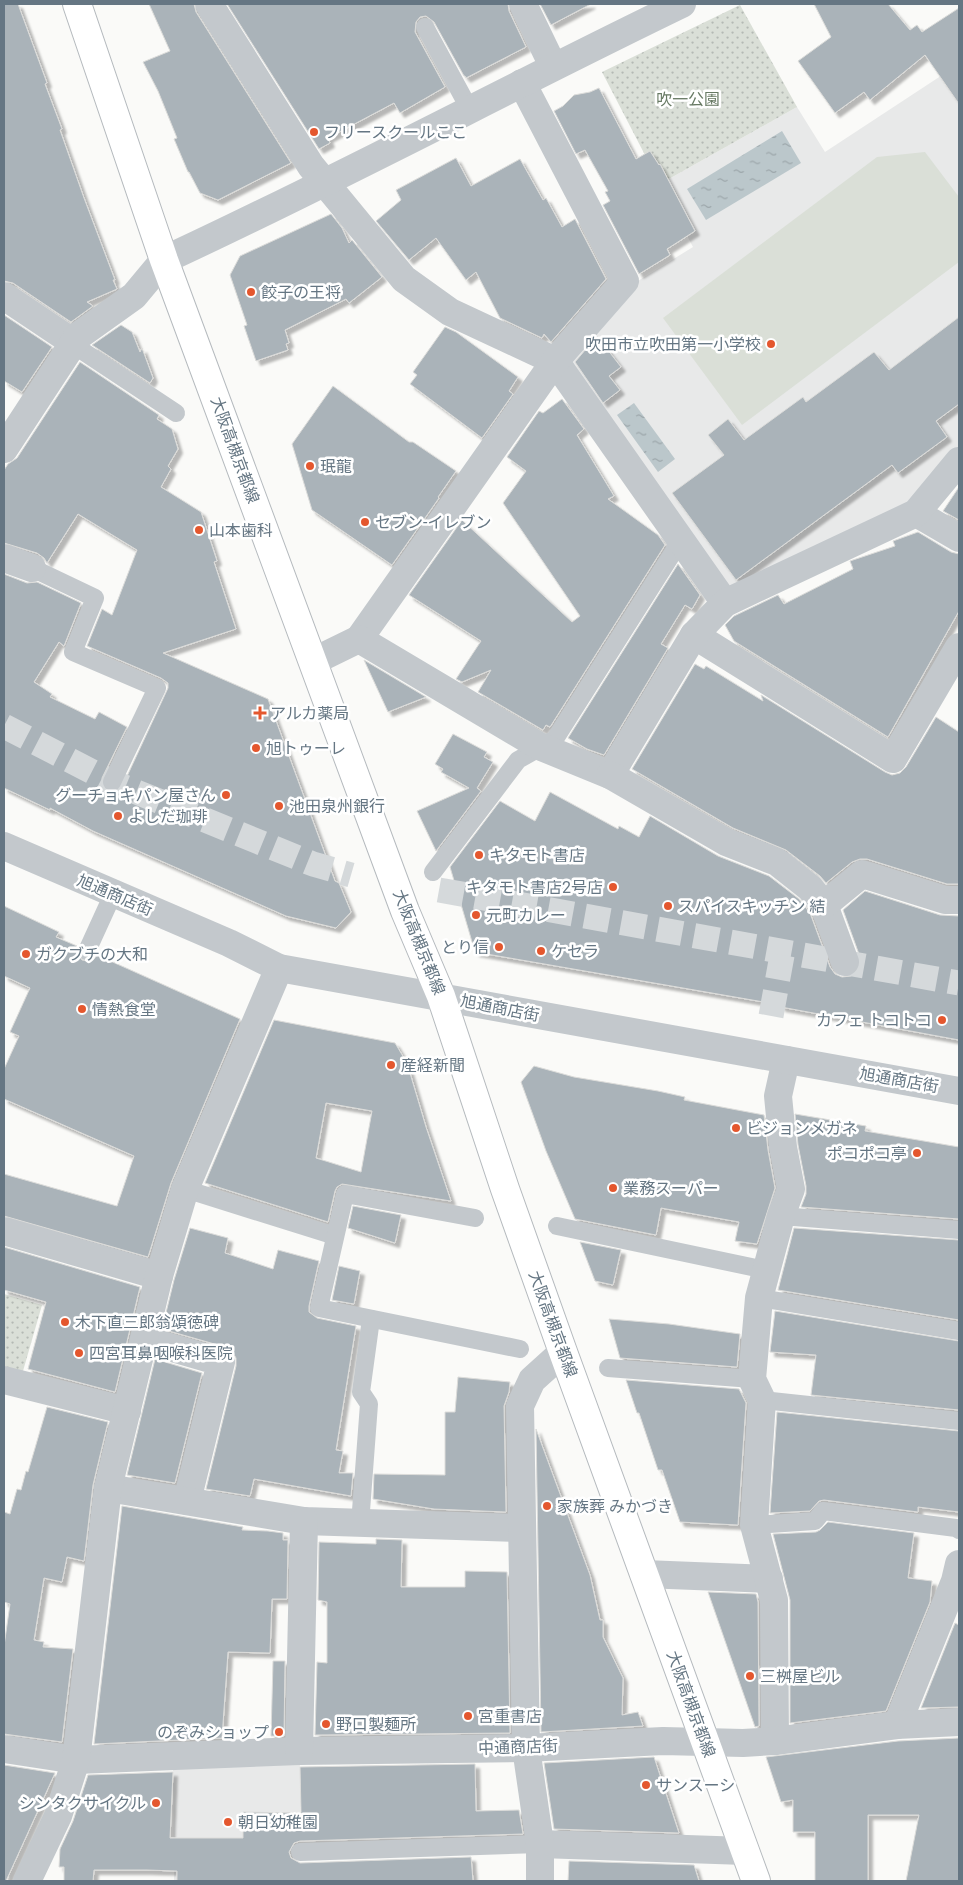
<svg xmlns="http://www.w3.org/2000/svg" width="963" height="1885" viewBox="0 0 963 1885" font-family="Roboto,'Noto Sans JP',sans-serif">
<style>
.built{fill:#e8e9e9}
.grass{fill:url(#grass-dots)}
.pitch{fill:#dadfd7}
.water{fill:url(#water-ripples)}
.building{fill:#aab3b9;stroke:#dcdcda;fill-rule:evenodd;filter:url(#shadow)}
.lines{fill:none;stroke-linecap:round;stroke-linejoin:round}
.pedestrian-tunnel{stroke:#d5d9db;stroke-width:25;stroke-dasharray:25 12;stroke-linecap:butt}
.primary-casing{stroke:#b5babe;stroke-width:30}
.service{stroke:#c3c8cc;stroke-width:18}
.minor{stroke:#c3c8cc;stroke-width:28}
.tertiary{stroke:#c3c8cc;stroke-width:28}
.primary{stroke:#fff;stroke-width:28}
.poi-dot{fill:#e4572e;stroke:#fff;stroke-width:2}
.labels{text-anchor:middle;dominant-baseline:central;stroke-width:5;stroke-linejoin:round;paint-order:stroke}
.park-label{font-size:16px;fill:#687a64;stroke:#fff}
.poi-label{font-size:16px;fill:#657683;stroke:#fff;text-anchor:start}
.street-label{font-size:16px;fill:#657683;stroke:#fff}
</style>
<defs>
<pattern id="grass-dots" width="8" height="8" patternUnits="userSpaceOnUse" patternTransform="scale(1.25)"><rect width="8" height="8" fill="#dadfd7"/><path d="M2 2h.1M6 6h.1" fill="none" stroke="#b4b9b4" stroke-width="1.8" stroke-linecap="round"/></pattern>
<pattern id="water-ripples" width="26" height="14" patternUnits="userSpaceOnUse" patternTransform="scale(1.25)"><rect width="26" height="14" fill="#bbc7cb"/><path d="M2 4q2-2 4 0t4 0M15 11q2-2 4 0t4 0" fill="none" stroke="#9ca6aa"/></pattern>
<filter id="shadow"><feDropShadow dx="4.5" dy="4.5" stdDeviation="1" flood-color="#0004"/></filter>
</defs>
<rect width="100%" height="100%" fill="#fafaf8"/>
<!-- built -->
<g class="built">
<path d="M959,64V450L922,497L729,594L568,366L633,284L693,247L660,184L797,107L825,152Z"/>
<path d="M300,1763V1822L264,1823L265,1881H174L173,1765Z"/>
</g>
<!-- grass -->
<g class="grass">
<path d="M740,5L797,107L660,184L602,72Z"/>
<path d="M4,1294L42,1305L21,1378L4,1373Z"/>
</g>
<!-- pitch -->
<path class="pitch" d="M925,152L959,197V262L742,425L663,318L877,157Z"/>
<!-- water -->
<g class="water">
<path d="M782,131L801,163L706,220L687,189Z"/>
<path d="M634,403L675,459L658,472L617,415Z"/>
</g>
<!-- building -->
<g class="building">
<path d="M4,4H18L47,83L45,84L62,129L60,130L84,198L115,280H113L117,289L87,302L93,306L71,322L13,283L4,281Z"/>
<path d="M149,4H194L196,12L291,163L218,200L200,193L189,172H188L174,139L177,138L158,91L143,62L170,51Z"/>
<path d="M227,4H508L509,11L526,47L466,78L465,76H464L434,22L426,16L420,17L416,22L415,32L445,87L400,113L394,103L328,138L330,143L319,149Z"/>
<path d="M540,4H591L551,25Z"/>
<path d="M814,4H888L910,30L917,25L922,32L959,8V104L925,55L870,100L864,92L835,113L798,61L831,37Z"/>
<path d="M599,88L636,159L650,151L659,165L660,164L695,231L667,249L670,255L639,274L603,205L610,201L605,192L608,191L585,150L576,154L554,111L563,106L574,95L590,92Z"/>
<path d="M456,158L471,186L520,159L543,200L546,198L562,227L575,219L606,279L551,342L544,334L542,338L500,318L476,272L466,280L436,238L409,260L376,221L401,200L396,190Z"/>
<path d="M331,214L342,228L349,243L352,240L382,277L349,303L346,299L285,330L289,343L286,344L288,350L256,361L244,326L247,325L230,275L240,256Z"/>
<path d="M4,315L52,347L22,392L4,381Z"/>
<path d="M959,317V404L936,421L947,437L898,473L892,465L736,580L672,493L724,455L708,435L728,419L744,440L803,397L806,402L874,352L889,370Z"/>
<path d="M121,325L132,332L140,352L142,348L153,378L150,383L92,345Z"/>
<path d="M445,327L456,332L518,377L509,391L513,394L482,438L410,384L417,375L413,372Z"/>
<path d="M597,336L621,367L609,376L620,390L603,403L575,362Z"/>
<path d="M80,362L159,415L157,419L172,429L178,449L168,466L171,469L161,487L201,512L217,561L214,562L236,629L163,653L268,699L335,881L339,883L351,912L336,928L286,916L93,831L50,808V810L4,788V574L27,583L37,582L81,603L64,646L59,642L34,682L52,694L50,697L95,719L99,712L127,727L102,778L103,788L107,791L113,792L122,787L168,688V683L161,678L87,646L102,609L112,615L137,550L78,514L47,563L44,558L37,553L4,543V470L8,464L17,458Z"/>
<path d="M333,386L409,442H413L456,471L438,497L439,498L392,565L312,510L292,444Z"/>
<path d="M562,399L584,429L577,435L614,496L608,499L658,535L665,545L550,727L546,725L543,730L478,692L491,670L462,682L456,679L481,641L409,595L462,520L572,622L580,616L503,503L526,471L507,457L539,411L543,413Z"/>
<path d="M959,487V520L943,511Z"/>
<path d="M918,532L951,552L959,554V611L888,737L734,641L725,625L734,616L778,595L784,604L853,569L850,561L895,546L893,541Z"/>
<path d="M678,564L700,595L692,609L685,605L661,644L668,648L604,755L587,749L568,738Z"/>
<path d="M364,660L426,697L388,712Z"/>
<path d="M695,664L704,669L706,666L763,701L761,695L885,772L892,775L900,773L906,767L936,717L959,732V884H947L867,859H860L852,862L826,883L820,876L786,850L733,828L632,769Z"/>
<path d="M453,734L487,752L484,757L493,762L477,788L481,791L436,851L417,811L469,788L441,772L443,769L435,764Z"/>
<path d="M550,792L618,829L619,826L639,837L650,816L718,856L769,876L799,899L810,913L830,967L835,974L842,977L851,976L857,972L860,964V957L843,910L865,891L940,915L959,916V1040L781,1007V1005L475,952L450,867L500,801L535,821Z"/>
<path d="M4,906L59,932L56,937L77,946V952L82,960L88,961L94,959L97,955L240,1019L171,1183L148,1257L4,1216V1174L117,1206L134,1156L4,1099V1069L19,1036L10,1032L30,988L4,976Z"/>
<path d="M274,1020L395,1043L407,1063L426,1127L451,1201L342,1184L337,1187L335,1191L328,1222L205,1183ZM326,1103L372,1111L361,1172L316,1158Z"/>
<path d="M534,1066L574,1077L658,1091L685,1097L684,1100L764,1115L768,1150L775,1188L757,1244L735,1241L739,1222L661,1208L656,1235L575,1219L546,1151L521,1082Z"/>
<path d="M795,1114L866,1126L865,1131L959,1147V1219L801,1207L806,1194V1186L798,1145Z"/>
<path d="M353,1206L401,1215L395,1243L348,1228Z"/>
<path d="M190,1228L228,1238L225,1253L273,1269L278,1250L319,1261L309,1306V1312L317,1318L356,1326L336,1450L343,1451L339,1473H353L351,1496L254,1479L250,1496L206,1489L236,1366V1358L232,1351L225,1347L162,1329L174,1280Z"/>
<path d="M794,1228L959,1240V1320L778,1290Z"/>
<path d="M580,1242L621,1250L613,1285L595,1281Z"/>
<path d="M4,1247L140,1287L115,1392L28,1369L46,1302L4,1290Z"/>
<path d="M339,1266L360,1271L354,1304L332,1300Z"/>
<path d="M775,1311L959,1341V1410L811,1395L816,1355L770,1352Z"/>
<path d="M609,1319L669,1324L740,1334L737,1367L620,1358Z"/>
<path d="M155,1359L202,1373L175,1483L127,1475Z"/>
<path d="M458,1377L510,1382L509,1392L504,1406L506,1512L434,1509L373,1499L374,1474L445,1475V1412H455Z"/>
<path d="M626,1380L739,1389L746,1403L738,1525L680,1522L662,1470H658L639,1413H637Z"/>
<path d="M47,1407L108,1422L93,1485L84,1561L67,1557L62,1582L44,1578L34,1640L44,1642L43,1647L73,1649L62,1742L4,1734V1646L10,1604L4,1602V1512L10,1514L17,1489L21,1490L26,1471L28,1472Z"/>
<path d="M777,1412L959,1431V1512L918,1507V1512L824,1500L819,1501L810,1511L770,1513Z"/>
<path d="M536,1429L590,1575L600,1620H603V1637L623,1678L622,1715L638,1712L643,1726L541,1732Z"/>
<path d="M122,1506L243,1527L242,1530L268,1531L283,1533V1540H288L287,1599H272L270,1653L228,1652L222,1738L94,1744Z"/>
<path d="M828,1522L914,1533L908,1578L932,1581L930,1602L886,1711L790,1723V1600L773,1534L816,1532L820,1530Z"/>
<path d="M376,1539L402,1540L401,1587H465V1571L507,1572L510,1733L315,1735L317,1662L327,1663V1602L318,1600L319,1542L376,1544Z"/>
<path d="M708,1592L756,1594L758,1602L759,1726L755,1727Z"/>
<path d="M955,1623L959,1625V1707L921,1708Z"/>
<path d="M273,1661H285L284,1736H271Z"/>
<path d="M959,1738V1881H906L919,1815H868V1881H815V1832H793V1800L781,1802L766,1757L898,1741Z"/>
<path d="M654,1757L679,1833L554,1829L544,1763Z"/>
<path d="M475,1764L476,1811L519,1810L523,1834L300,1841L294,1843L289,1852L291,1858L300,1863L471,1857L473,1881H177V1871L147,1870H94L93,1881H64V1867H59L60,1849L73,1821L88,1775L173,1772L170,1838H243V1812L301,1813L300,1767Z"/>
<path d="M4,1765L55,1773L6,1881H4Z"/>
<path d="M569,1861L694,1865L699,1881H568Z"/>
</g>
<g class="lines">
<!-- pedestrian-tunnel -->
<g class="pedestrian-tunnel">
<path d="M4,726L112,782L313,864L351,875"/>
<path d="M439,890L959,983"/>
<path d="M771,1016L783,950"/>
</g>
<defs>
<path id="primary" d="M77,4L164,260L405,911L441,996L505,1189L563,1352L756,1881"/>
</defs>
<!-- primary casing -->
<use href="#primary" class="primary-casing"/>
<!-- service -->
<g class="service">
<path d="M425,27L470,110"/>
<path d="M72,344L176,413"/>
<path d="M32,568L95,598L73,652L157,688L112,782"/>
<path d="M433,872L518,760L555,739L681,540"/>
<path d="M87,951L113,894"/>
<path d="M185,1189L335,1236"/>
<path d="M781,1216L959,1230"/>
<path d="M475,1218L345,1194L319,1308L520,1349"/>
<path d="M557,1226L766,1270"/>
<path d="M759,1298L959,1331"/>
<path d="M608,1368L752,1379"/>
<path d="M762,1400L959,1421"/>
<path d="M360,1524L369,1404L361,1392L371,1319"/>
<path d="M754,1525L815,1521L823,1511L956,1528L959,1530"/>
<path d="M300,1852L540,1844"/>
</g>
<!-- minor -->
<g class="minor">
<path d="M209,4L311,166L404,279L450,312L555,361L725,603"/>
<path d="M523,4L553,66"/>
<path d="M4,296L65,337L72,344"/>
<path d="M4,449L78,336L134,296L164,260"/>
<path d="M916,513L959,538"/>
<path d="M4,558L32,568"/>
<path d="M694,635L893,759L959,647"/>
<path d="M359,639L555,361L625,281L522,83"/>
<path d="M314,661L359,639L539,746L610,775L694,635L725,603L916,513L959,461"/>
<path d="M610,775L726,842L777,862L810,888L824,905L845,962"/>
<path d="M824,905L862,874L945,900H959"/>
<path d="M4,1231L159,1276"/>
<path d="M145,1340L221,1362L187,1501"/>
<path d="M4,1380L127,1411"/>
<path d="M108,1488L304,1521L521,1528"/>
<path d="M644,1574L769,1579"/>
<path d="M897,1725L955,1581L959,1564"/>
<path d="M775,1741L774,1600L754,1525L762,1400L752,1379L759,1298L781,1216L791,1189L783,1147L778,1096L786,1060"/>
<path d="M4,1749L76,1760L299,1751L526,1748L663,1741L743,1743L775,1741L897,1725L959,1722"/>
<path d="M299,1751L304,1521"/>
<path d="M540,1844L745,1851"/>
<path d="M27,1881L58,1816L76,1760L108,1488L159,1276L185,1189L279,968"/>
<path d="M540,1881V1844L526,1748L520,1406L532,1380L563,1352"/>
</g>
<!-- tertiary -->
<g class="tertiary">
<path d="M164,260C339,179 508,88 682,4"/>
<path d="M4,846L229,943L279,968L959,1091"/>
</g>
<!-- primary -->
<use href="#primary" class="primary"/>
</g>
<!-- markers -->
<g class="poi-dot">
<circle cx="314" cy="132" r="5"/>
<circle cx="251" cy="292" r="5"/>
<circle cx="771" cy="344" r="5"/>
<circle cx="310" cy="466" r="5"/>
<circle cx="365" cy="522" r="5"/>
<circle cx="199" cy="530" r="5"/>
<path d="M257.5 705.5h5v5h5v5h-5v5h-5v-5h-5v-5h5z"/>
<circle cx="256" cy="748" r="5"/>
<circle cx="226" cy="795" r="5"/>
<circle cx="279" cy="806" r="5"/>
<circle cx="118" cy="816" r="5"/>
<circle cx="479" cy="855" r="5"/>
<circle cx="613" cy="887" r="5"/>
<circle cx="668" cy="906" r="5"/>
<circle cx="476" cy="915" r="5"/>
<circle cx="499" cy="947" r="5"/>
<circle cx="541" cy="951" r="5"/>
<circle cx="26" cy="954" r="5"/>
<circle cx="82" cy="1009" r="5"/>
<circle cx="942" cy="1020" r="5"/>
<circle cx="391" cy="1065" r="5"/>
<circle cx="736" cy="1128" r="5"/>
<circle cx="917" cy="1153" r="5"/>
<circle cx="613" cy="1188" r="5"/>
<circle cx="65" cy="1322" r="5"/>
<circle cx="79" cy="1353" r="5"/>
<circle cx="547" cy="1506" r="5"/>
<circle cx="750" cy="1676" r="5"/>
<circle cx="468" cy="1716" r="5"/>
<circle cx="326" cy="1724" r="5"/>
<circle cx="279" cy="1732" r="5"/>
<circle cx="646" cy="1785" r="5"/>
<circle cx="156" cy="1803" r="5"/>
<circle cx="228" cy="1822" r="5"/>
</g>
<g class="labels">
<!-- park labels -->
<g class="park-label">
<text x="688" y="99">吹一公園</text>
</g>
<!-- poi labels -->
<g class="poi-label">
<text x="324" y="132">フリースクールここ</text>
<text x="261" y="292">餃子の王将</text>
<text x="761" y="344" text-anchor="end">吹田市立吹田第一小学校</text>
<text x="320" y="466">珉龍</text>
<text x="375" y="522">セブン-イレブン</text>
<text x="209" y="530">山本歯科</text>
<text x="270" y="713">アルカ薬局</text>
<text x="266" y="748">旭トゥーレ</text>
<text x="216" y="795" text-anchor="end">グーチョキパン屋さん</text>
<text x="289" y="806">池田泉州銀行</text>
<text x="128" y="816">よしだ珈琲</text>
<text x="489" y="855">キタモト書店</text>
<text x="603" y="887" text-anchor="end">キタモト書店2号店</text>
<text x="678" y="906">スパイスキッチン 結</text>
<text x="486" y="915">元町カレー</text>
<text x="489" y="947" text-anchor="end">とり信</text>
<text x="551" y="951">ケセラ</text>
<text x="36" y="954">ガクブチの大和</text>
<text x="92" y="1009">情熱食堂</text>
<text x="932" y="1020" text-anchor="end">カフェ トコトコ</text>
<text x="401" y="1065">産経新聞</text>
<text x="746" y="1128">ビジョンメガネ</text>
<text x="907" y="1153" text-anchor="end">ポコポコ亭</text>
<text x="623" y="1188">業務スーパー</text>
<text x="75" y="1322">木下直三郎翁頌徳碑</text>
<text x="89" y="1353">四宮耳鼻咽喉科医院</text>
<text x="557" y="1506">家族葬 みかづき</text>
<text x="760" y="1676">三桝屋ビル</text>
<text x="478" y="1716">宮重書店</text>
<text x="336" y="1724">野口製麺所</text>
<text x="269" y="1732" text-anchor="end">のぞみショップ</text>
<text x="656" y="1785">サンスーシ</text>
<text x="146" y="1803" text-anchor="end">シンタクサイクル</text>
<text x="238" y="1822">朝日幼稚園</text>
</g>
<!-- street labels -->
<g class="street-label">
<text transform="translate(235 450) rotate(70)">大阪高槻京都線</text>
<text transform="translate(115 895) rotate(23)">旭通商店街</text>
<text transform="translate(419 942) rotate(68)">大阪高槻京都線</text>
<text transform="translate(500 1008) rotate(11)">旭通商店街</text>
<text transform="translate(899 1080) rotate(10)">旭通商店街</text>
<text transform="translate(553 1324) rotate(70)">大阪高槻京都線</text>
<text transform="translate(691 1704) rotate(70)">大阪高槻京都線</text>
<text transform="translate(518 1747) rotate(-2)">中通商店街</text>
</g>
</g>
<!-- border -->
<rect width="963" height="1885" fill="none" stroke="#657683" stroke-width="10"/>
</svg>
